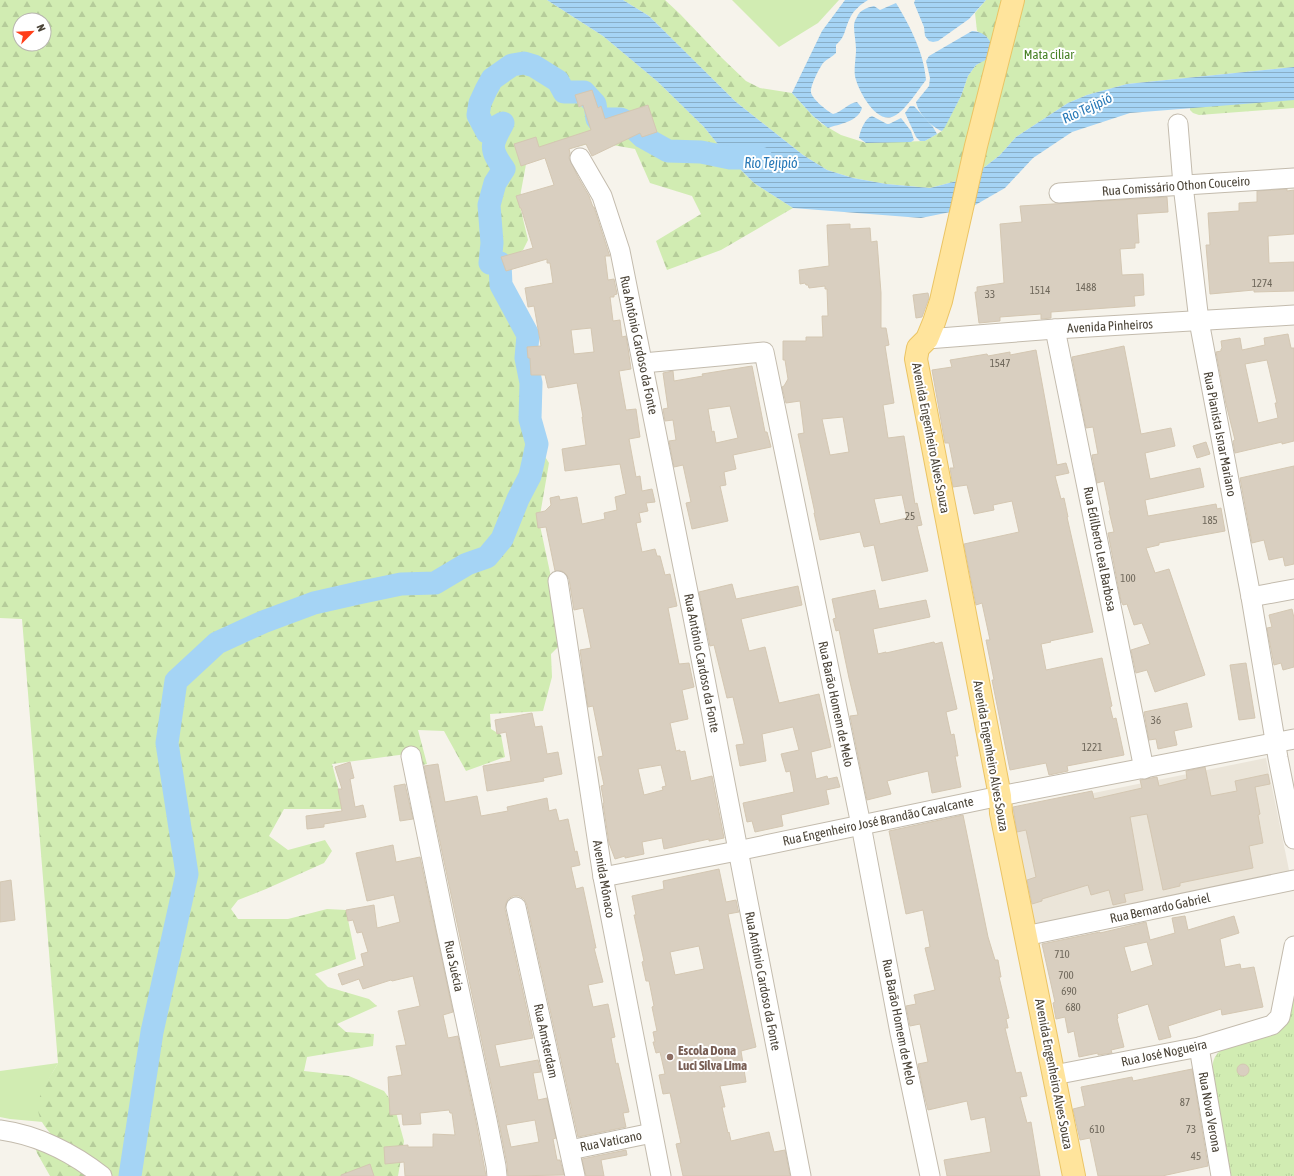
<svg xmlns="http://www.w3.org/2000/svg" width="1294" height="1176" viewBox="0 0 1294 1176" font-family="'Asap Condensed',sans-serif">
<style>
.residential{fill:#ebe5d9}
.green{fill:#d1ecb2}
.forest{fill:url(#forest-firs);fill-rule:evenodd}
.park{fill:url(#park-tufts)}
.water{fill:url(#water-rules)}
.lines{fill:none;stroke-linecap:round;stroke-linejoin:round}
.river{stroke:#a5d4f5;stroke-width:23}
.building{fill:#d9cfc0;stroke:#d4c7b2;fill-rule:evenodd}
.minor-casing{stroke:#c3bbad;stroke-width:21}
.major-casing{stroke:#ebc464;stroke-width:24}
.minor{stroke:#fff;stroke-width:19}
.major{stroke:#ffe49c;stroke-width:22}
.education-dot{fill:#8d6e63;stroke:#fff;stroke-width:1.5}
.labels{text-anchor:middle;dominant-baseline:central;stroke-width:4;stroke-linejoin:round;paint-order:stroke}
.number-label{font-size:11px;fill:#6e675a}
.park-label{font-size:13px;fill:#488226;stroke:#fff}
.street-label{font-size:13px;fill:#4b4438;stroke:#fff}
.education-label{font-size:13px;font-weight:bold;fill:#785e54;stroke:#fff;text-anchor:start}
.water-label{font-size:14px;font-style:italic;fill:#2879b7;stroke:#fff}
</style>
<defs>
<pattern id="forest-firs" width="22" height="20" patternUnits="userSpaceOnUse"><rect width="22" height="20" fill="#d1ecb2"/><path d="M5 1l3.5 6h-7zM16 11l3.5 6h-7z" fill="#b5cc9a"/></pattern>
<pattern id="park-tufts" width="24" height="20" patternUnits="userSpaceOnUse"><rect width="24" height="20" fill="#d1ecb2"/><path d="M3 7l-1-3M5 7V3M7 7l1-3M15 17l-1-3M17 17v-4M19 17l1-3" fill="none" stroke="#b5cc9a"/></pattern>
<pattern id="water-rules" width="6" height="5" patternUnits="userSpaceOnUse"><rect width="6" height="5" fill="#a5d4f5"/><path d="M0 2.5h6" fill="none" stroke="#88aec7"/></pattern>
</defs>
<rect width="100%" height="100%" fill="#f6f3eb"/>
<!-- residential -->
<path class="residential" d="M1266,758L1290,875L1029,928L1005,811Z"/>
<!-- green -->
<g class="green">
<path d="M732,0H839L818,23L779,47Z"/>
<path d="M58,1063L45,1086L39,1114L43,1122L10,1119L0,1117V1071Z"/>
</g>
<!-- forest -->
<g class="forest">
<path d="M0,0H547L603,36L658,82L704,127L729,158L754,183L793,208L721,250L667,270L656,241L701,214L692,196L650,183L635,149L596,142L527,159L519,202L528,240L523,250L501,263V285L528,335L526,358L531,383L530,419L537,444L549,463L539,521L551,577L561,644L551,654L552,677L543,711L490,714L491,729L501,735L505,757L466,771L444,731L418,730L427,764L418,766L414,753L332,764L344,809H284L269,836L288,850L325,840L332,851L324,863L266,889L238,900L231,909L238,919H288L327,909L346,910L356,959L315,974L328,987L369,999L377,1006L337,1024L346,1032L374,1034L373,1046L307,1057L304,1071L349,1076L384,1091L394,1105L404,1141L398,1176H50L37,1153L34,1144L50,1133C46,1128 41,1122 39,1115C34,1097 50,1078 58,1063L22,619L0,618ZM20,20H44V44H20Z"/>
<path d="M623,0H665L680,14L722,58L746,81L760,88L792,93L813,116L822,124L841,135L866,143L925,141L942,131L961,96L968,76L976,65L981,62L993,47L987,37L977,31L975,13L986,0H1294V67L1127,84L1087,95L1068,103L1016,137L1000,155L972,177L930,188L886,184L853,178L827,170L803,155L736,102L649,16Z"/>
<path d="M1294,91V108L1199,115L1193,113L1190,110V104Z"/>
</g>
<!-- park -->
<path class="park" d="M1294,974V1176H1231L1213,1075C1212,1068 1212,1060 1217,1054C1222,1047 1248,1041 1258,1038Z"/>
<!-- water -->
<g class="water">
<path d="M547,0H623L649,16L736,102L803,155L827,170L853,178L886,184L930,188L972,177L1000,155L1016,137L1068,103L1087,95L1127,84L1294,67V100L1130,113L1072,132L1033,158L1005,188L970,208L921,218L793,208L754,183L729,158L704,127L658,82L603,36Z"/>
<path d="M845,0H868C861,4 853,11 850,18C844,30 846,36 836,45V53C832,57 827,59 823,63C820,67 810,86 811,92C811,98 827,111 833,114C842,112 848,103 857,102L862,108C858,122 839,124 828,128L813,116L792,93L822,31Z"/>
<path d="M915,0H986L969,19L938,41L933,42L929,41L925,36L924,27L914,3Z"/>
<path d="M896,3C910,26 924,53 926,80C918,90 905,111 894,116C877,125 860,93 856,80C853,72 856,59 856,50C856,42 854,34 854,26C854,23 855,20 857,17C860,10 866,8 874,6L880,10Z"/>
<path d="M972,31C987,32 993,42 993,56L976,65L968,76L961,96L945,127L942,131C931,127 918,113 916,102L929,86L930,78L926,61L929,56Z"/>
<path d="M910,106H914L933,127L937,134L925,141H920L916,137L905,113Z"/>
<path d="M872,116L887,124H889L901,118L911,131L914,140L911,142L866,143L859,138C860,131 865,118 872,116Z"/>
</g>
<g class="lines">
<!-- river -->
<path class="river" d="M130,1176L152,1032L187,874L167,743L176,681L217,643L263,622L314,603L358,593L401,584L435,583L467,564L487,557L502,539L518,499L530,476L537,444L530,419L531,383L526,358L528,335L501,285L500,263H490L492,243L489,205L495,183L504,169C489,148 491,145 503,123L487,132L478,115L480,103L486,90L492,79L512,65L524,63L534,66L558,81L564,92H584L595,104L597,119H621L628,123L643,137L668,151L701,152L730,158H761"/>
</g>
<!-- building -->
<g class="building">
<path d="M592,90L598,108L601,106L605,119L648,105L657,132L642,137L640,133L592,156L586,144L569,149L570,153L569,158L578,177L589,196L593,207H594L609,254L610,256H605L608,280L614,279L617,294L614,295V297H610L613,321L620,320L622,337L626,336L628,348L631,369L619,371L626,410L636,409L640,437L629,439L636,477L640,476L642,491L652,489L655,502L646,503L648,511L639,513L641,522L636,523L642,552L655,549L657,556H660L665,575L670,574L677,606L668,608L679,664L689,663L694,687L682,690L688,719L670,723L676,751L680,750V752L685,751L691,781L712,776L724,838L709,841V839L664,849L662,838L642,842L644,854L625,858V856L615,859L609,843L603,803H604L601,786L604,785L598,757L603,756L593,706L588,707L580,650L591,648L583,608L574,610L569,579L566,574L562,571H555L546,527L538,528L536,513L545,511L551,505L550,498L559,496L560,500L577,497L582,524L605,519L604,513L617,510L615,497L626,494L620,464L565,471L562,449L586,445L582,417H583L577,383L548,388L545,375H531L530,358H528L527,347L541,346L534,306L528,307L525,288L553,283L550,263H547V259L506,271L501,257L533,248L521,208H520L516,196L554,185L545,158L521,166L514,144L536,137L539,147L591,130L583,105L579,107L575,95ZM591,328L594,352L574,354L571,330ZM661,765L666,786L662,787L663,790L644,795L638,769Z"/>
<path d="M1287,189V191L1294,190V234L1268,236L1269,263L1294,262V291L1254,292V290L1210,294L1206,245H1210L1208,213L1239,211V203L1257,202V191Z"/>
<path d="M1167,197L1168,212L1137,214L1139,243H1135V248L1120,249L1122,275L1143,274L1144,295L1134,296L1135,306L1051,312V318L1041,319V314L1000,317V321L979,323L975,292H977V287L1004,283L1000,224L1022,222L1020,206Z"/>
<path d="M850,224V229L870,228L871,242L877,241L881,293V328H886L889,345L885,346L894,403L883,405L888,438L904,436L915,504L917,503L922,525L917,526L928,571L882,581L874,545L864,547L860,532L820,540L814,513H815L798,434L804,433L800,401L786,403L782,387L784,386L788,379L785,360H783V341H806V337H823L822,316H828L827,289H825V286L809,288L808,285H806L805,283L800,284L799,270L829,266L827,225ZM843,417L849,452L830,455L822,419ZM902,495L907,518L880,524L874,499Z"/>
<path d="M928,293L929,298L922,317L916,318L913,295Z"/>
<path d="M1288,334L1291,348H1294V441L1282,444V442L1235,453L1233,441L1235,440L1226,404L1216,352L1221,351V349L1222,348L1221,341L1240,338L1242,350L1265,345L1264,338ZM1267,360L1277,403H1275L1278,418L1258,423L1245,364Z"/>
<path d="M1124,346L1141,434L1171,428L1175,446L1145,453L1150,479L1200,468L1204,487L1145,500L1148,516L1216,504L1217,509L1221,508L1225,531L1159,543V545L1146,548L1155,573L1169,569L1205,675L1155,692L1147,670L1136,673L1131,650L1150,644L1142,623L1134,625L1127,604L1123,605L1121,601L1108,533L1114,532L1109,511L1110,510L1104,481L1097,483L1092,455L1098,454L1093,427L1086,428L1072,357Z"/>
<path d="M1036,350L1057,465L1066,463L1069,473L1055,476L1061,499L1064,498L1068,517H1067L1093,632L1050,641L1051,642L1041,644L1046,670L1102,658L1112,706L1110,707L1113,719L1116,718L1124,755L1067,766L1068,771L1049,775L1046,763L1010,770L992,680H994L986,640H990L982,603L976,605L964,544L1019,532L1012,501L993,505L994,510L974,514L967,485L953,487L950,468H954L949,443H945L932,370L952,367L950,360L987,354L988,356L1010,352V355Z"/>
<path d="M752,366L765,432H767L771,447L733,455L736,469L724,472L726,485L720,486L728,521L692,529L686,503L691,502L683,465L674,467L669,441L676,440L673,420L665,421L663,409L668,408L663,373L673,371L674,381L703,376L702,374ZM730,406L738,438L716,443L714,431L712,432L708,409Z"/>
<path d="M1206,442L1210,454L1197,458L1193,446Z"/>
<path d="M1294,466V564L1285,566L1283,557L1269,560L1264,540L1252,543L1240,478Z"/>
<path d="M732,584L736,599L798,586L802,605L741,619L749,651L765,647L779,703L819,694L831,747L811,752L816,779L827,776L828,779L837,777L840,787L826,790L829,804L781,815L783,826L755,832L752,821L747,822L743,803L794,792L790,771L786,772L781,754L799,750L793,727L762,734L766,761L740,766L736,745L744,744L733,697L727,698L714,645L710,646L699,592Z"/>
<path d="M875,590L879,609L926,600L930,617L873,629L878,654L886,652V653L934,642L935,644L942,642L957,709L946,712L951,735L954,734L958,756H955L961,787L932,793L928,771L887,781L891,794L867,800L850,716L858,715L849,678L839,630L836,631L833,619L836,618L832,599Z"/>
<path d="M1292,609L1294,618V667L1283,670L1281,663L1274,665L1267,628L1272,627L1269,615Z"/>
<path d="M1246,663L1255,718L1239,720L1230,665Z"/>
<path d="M1187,703L1192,727L1174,731L1177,745L1158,749L1156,739L1149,740L1144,712Z"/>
<path d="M532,713L535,727L542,726L547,754L558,752L562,774L543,778L544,781L487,791L483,766L511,761L506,732L497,734L495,720Z"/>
<path d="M350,762L354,778L350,779L355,807L363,805L366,817L324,824V827L307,829L306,816L342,811L338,789H342L335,767Z"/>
<path d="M438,764L445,802L477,796L481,816L508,811L507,807L547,798L549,811L556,809L559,821L568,819L575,852L577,851L580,865L571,867L576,889L583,887L596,948H594L603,982L588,985L593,1007L608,1004L615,1037L611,1038L616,1064L618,1063L629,1112L623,1113L626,1127L578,1137L527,905L524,899L519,896H513L508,899L506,903L505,909L533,1038L495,1045L500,1067L538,1060L541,1072L533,1073L538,1100L547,1098L556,1138L553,1139L557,1160H560L564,1175L508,1176L507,1164L498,1118L424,766ZM535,1120L539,1142L511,1147L506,1125Z"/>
<path d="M1205,767L1211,796L1237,791L1235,781L1268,774L1270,784L1255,787L1260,814L1258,815L1263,843L1249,846L1253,868L1180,883V886L1163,890L1147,814L1130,817L1143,890L1124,894L1126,902L1113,905L1109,890L1091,895L1088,885L1042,899V901L1032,904L1027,880L1036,877L1026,830L1017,832L1013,807L1092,791L1094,799L1142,788L1140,780L1157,777L1159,786L1187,779L1186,771Z"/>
<path d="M405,784L413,819L400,821L394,786Z"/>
<path d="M963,815L988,937L995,960H998L1001,977H999L1009,1018L1006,1019L1008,1028H1005L1016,1073L1021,1072L1027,1096L1020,1097L1027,1123L1031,1122L1040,1176H947L944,1160L991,1152L985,1117L971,1120L967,1101L928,1110L923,1090L918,1064L928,1062L920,1024L910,1026L906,1006L916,1004L914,995L935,990L925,948L930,947L923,910L906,914L889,831Z"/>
<path d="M393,845L396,862L420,857L453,1012L443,1015L448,1038L458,1036L476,1122L486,1176H405L404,1162L385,1164L384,1147L408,1145V1147H433V1134L455,1135L452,1113H450L449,1110L420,1113L421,1124L403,1125L402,1114L390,1115L388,1077L402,1075L396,1046L406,1045L398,1011L420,1006L413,976L392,981L391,980L363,989L359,979L342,985L338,974L364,966L361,954L368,952L362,932L357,933L353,920L348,921L346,910L374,905L377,928L400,922L394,895L367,901L356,853Z"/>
<path d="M719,869L726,902L736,900L738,910L739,912L728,914L756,1047L741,1051L746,1082L720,1086L725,1107H722L728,1133L729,1132L731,1141L769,1132L774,1152L785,1150L790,1176H683L676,1144L681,1143L670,1093L663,1094L659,1075L665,1074L660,1052L656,1053L653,1042H655L653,1032L657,1031L652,1007L654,1006L649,981H646L642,962L644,961L634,915H636L632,896L664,889L663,881ZM699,946L704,969L675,975L670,952Z"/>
<path d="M11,880L15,920L0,922V882Z"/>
<path d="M1185,916L1188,930L1234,916L1239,933L1220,939L1225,967L1240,964L1241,969L1254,967L1263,1007L1222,1015L1221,1009L1168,1026L1171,1037L1159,1040L1148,1004L1117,1014L1118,1018L1117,1019L1124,1047L1111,1050L1112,1053L1098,1055V1053L1079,1057L1074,1031L1068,1033L1065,1017L1056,1019L1053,1003L1055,1002L1042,944L1100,932V933L1146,922L1150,940L1175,933L1172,918ZM1147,942L1153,965L1131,972L1124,947Z"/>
<circle cx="1243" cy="1070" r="6"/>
<path d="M1192,1069L1208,1166L1162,1176H1098L1090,1138L1080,1140L1073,1109L1085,1106L1081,1087L1132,1077L1133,1081Z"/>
<path d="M626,1150L627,1155L601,1160L604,1176H586L582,1159Z"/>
<path d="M370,1164L374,1176H341V1175Z"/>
</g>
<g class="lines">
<defs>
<g id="minor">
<path d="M1178,124L1183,185L1199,321L1251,597L1278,758L1294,839"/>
<path d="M580,158L602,196L620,251L693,617L801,1176"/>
<path d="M1059,193L1294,178"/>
<path d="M1055,329L1144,769"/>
<path d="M927,339L1055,329L1294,315"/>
<path d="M643,363L764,352L861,825L900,1033L930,1176"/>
<path d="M558,581L603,877L661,1176"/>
<path d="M1251,597L1294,589"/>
<path d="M411,756L446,928L487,1120L496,1166L497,1176"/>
<path d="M603,877L737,851L1000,796L1294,739"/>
<path d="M516,907L575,1176"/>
<path d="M1025,936L1294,880"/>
<path d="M1199,1047L1221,1176"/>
<path d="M1054,1075L1199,1047L1272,1025L1280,1017L1294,946"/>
<path d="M0,1130C37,1135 73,1153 102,1176"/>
<path d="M570,1150L652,1133"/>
</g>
<path id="major" d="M1013,0L976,146L941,301L934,322L927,339L918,348L916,359L1000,796L1001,813L1074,1176"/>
</defs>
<!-- minor casing -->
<use href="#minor" class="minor-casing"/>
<!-- major casing -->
<use href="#major" class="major-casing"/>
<!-- minor -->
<use href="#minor" class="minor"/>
<!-- major -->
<use href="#major" class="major"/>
</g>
<!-- markers -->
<circle class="education-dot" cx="670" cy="1057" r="4"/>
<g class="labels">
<!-- number labels -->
<g class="number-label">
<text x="1262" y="283">1274</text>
<text x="1086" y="287">1488</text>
<text x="1040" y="290">1514</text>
<text x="990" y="294">33</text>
<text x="1000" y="363">1547</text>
<text x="910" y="516">25</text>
<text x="1210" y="520">185</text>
<text x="1128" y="578">100</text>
<text x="1156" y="720">36</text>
<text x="1092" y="747">1221</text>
<text x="1062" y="954">710</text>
<text x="1066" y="975">700</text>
<text x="1069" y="991">690</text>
<text x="1073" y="1007">680</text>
<text x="1185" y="1102">87</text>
<text x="1097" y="1129">610</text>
<text x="1191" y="1129">73</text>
<text x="1196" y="1156">45</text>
</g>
<!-- park labels -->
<g class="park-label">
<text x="1049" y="54">Mata ciliar</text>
</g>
<!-- street labels -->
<g class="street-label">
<text transform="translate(1176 186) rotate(-4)">Rua Comissário Othon Couceiro</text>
<text transform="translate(1110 326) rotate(-3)">Avenida Pinheiros</text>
<text transform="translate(639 345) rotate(78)">Rua Antônio Cardoso da Fonte</text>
<text transform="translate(1220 434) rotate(79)">Rua Pianista Isnar Mariano</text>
<text transform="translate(931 438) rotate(79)">Avenida Engenheiro Alves Souza</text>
<text transform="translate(1100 549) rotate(79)">Rua Edilberto Leal Barbosa</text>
<text transform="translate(702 663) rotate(79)">Rua Antônio Cardoso da Fonte</text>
<text transform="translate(836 704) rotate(78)">Rua Barão Homem de Melo</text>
<text transform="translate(991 756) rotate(80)">Avenida Engenheiro Alves Souza</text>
<text transform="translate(878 821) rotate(-12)">Rua Engenheiro José Brandão Cavalcante</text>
<text transform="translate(604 879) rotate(80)">Avenida Mônaco</text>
<text transform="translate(1160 908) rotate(-12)">Rua Bernardo Gabriel</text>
<text transform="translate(454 966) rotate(78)">Rua Suécia</text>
<text transform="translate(763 981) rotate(79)">Rua Antônio Cardoso da Fonte</text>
<text transform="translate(899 1022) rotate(79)">Rua Barão Homem de Melo</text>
<text transform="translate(546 1041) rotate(78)">Rua Amsterdam</text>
<text transform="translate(1164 1053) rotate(-12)">Rua José Nogueira</text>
<text transform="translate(1054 1074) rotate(79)">Avenida Engenheiro Alves Souza</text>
<text transform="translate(1210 1112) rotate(80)">Rua Nova Verona</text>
<text transform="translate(611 1141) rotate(-11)">Rua Vaticano</text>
</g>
<!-- education labels -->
<g class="education-label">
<text x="678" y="1050">Escola Dona<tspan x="678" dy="15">Luci Silva Lima</tspan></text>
</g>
<!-- water labels -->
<g class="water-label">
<text transform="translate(1087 108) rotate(-25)">Rio Tejipió</text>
<text x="771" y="163">Rio Tejipió</text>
</g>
</g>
<!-- north arrow -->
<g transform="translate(32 32) rotate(66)"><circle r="19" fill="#ffffff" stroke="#b7b4af"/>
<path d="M0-3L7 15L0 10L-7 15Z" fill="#ff3f1a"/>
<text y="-6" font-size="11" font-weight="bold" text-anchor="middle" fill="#4b4438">N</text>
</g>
</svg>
